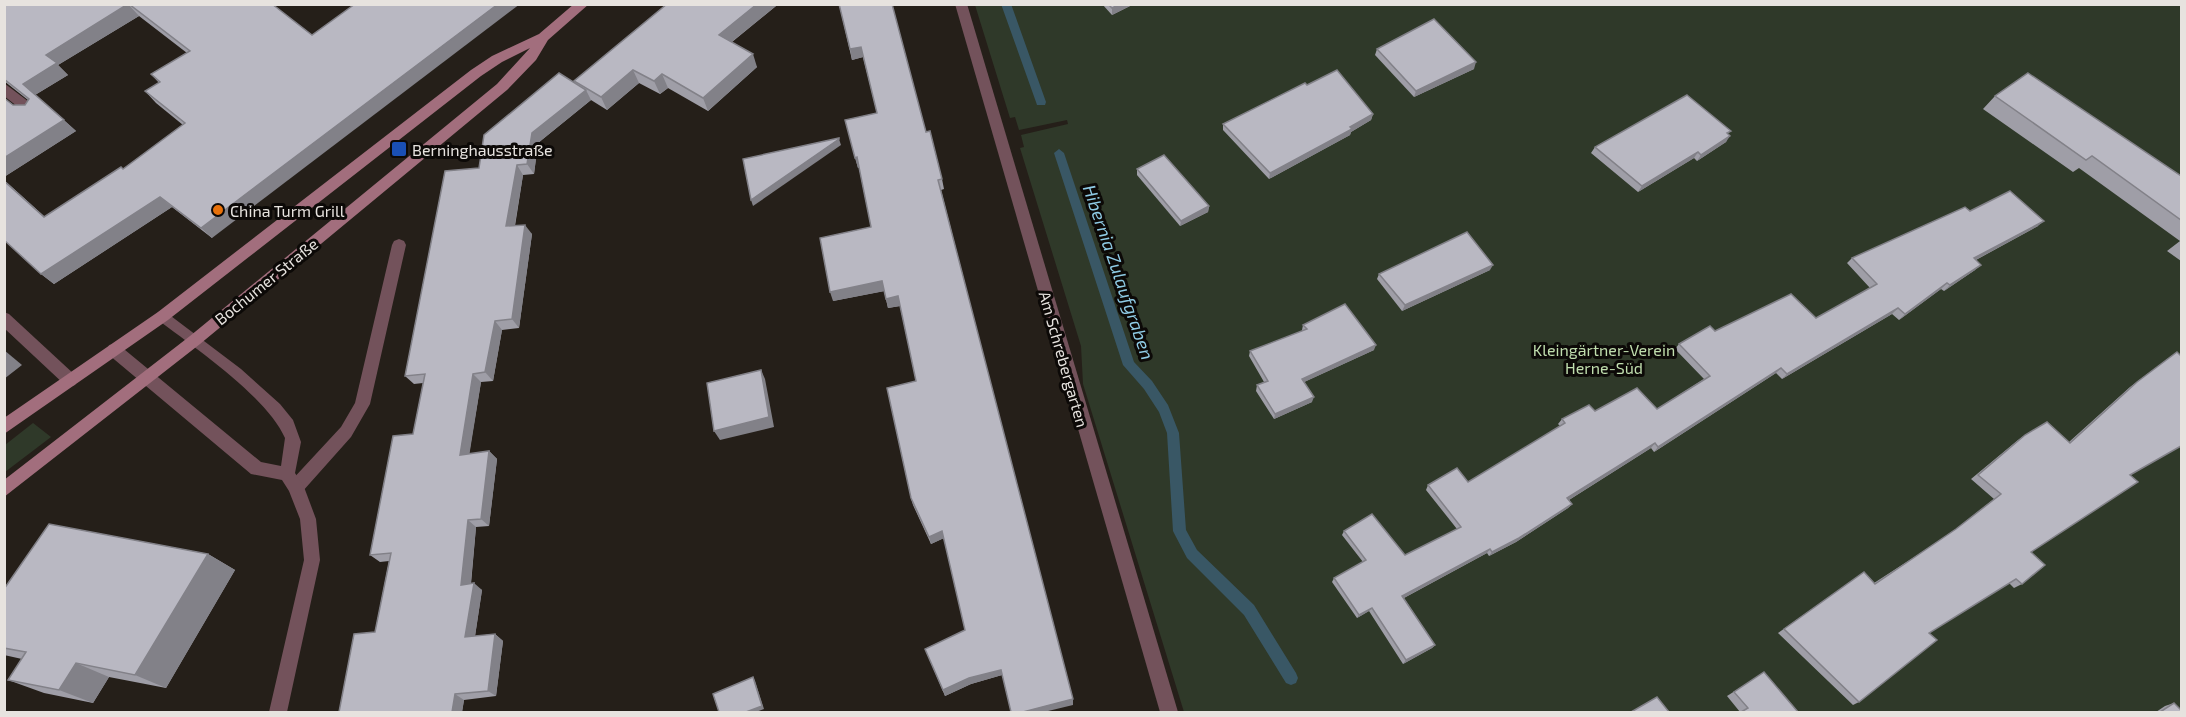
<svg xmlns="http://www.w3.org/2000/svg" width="2186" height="717" viewBox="0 0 2186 717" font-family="'Exo 2',sans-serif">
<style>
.green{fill:#2f3929}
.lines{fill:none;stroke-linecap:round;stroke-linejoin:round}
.stream{fill:#395765;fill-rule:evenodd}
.service{fill:#73525b;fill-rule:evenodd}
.minor{fill:#73525b;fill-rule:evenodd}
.secondary{fill:#a26e7d;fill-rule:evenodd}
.wall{fill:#9f9ea7}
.shaded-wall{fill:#828188}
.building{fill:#b9b8c2;stroke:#828188;stroke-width:1.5}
.transit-dot{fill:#1a4fb4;stroke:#0c0907;stroke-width:2}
.food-dot{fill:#e8710a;stroke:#0c0907;stroke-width:2}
.labels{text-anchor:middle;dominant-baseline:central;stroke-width:6;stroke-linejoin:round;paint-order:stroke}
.poi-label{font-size:16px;fill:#e7e3df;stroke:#0c0907;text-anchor:start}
.street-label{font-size:16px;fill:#e7e3df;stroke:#0c0907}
.park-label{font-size:16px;fill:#c0deae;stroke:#0c0907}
.water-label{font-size:18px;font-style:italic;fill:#8fcbe5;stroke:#0c0907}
</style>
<rect width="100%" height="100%" fill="#251f19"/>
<!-- green -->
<g class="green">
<path d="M975,5H2181V712H1184L1083,384L1081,346L1020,148L1024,147L1021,135L1068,124L1067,120L1019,130L1015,117L1010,118Z"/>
<path d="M33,423L51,437L5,472V445Z"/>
</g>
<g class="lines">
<!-- stream -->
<g class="stream">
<path d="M1001,4H1011L1046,102L1045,105H1037L1036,102Z"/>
<path d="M1059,149L1064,153L1134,362L1152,381L1168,405L1179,433L1186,530L1197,550L1254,605L1296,673L1298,678L1296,683L1291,685L1286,683L1244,615L1187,558L1175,535L1173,531L1167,433L1159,412L1144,389L1123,365L1054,153Z"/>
</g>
<!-- service -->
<g class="service">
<path d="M4,83L37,108L39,111L37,114H27L4,96Z"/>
<path d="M399,239L404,241L406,245L370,404L351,437L302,492L296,494L290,492L288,487L290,482L341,427L355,403L392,245L394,241Z"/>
<path d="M4,312L9,314L75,375L78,380L75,385L70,387L65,385L4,328Z"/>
</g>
<!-- minor -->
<g class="minor">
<path d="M955,4H967L1178,712H1160Z"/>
<path d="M163,310L241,369L280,404L293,420L301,442L295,473L304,487L316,519L320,560L287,712H269L304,560L300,519L289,491L282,480L251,474L109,355L107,350L109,345L114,344L119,345L261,462L281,466L285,438C266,396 195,348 158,320L156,316L158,312Z"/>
</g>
<!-- secondary -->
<path class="secondary" d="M574,4H589L548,40L536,60L507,90L200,344L4,497V480L190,336L497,84L530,48L502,62L481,76L168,320L4,434V418L158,312L471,70L492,56L539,34Z"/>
</g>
<!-- wall -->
<g class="wall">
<path d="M4,4H272L212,238L172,207L54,284L41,274L4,240V180L45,217L123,169L183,125L156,103L145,91L159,83L151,74L187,53L139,16L58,65L68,75L35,95L76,131L4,177V98L13,105H25L28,100L4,81Z"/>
<path d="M666,4H775L776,6L732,42L757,67L708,111L668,88L660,94L639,83L607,110L591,100L538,143L534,174L523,175L515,226L532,234L519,328L502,330L493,381L481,382L469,454L489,451L497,459L489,526L476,527L471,584L482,590L475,636L495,634L503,641L496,696L464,700L462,712L375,632L389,561L380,562L370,555L413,434L423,383L414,384L405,376L479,168L576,84L574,81L666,5Z"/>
<path d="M839,4L926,132L942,179L944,189L941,190L1073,705L1002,675L971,684L945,696L925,649L965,630L944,538L931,544L913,505L911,498L916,381L900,306L888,308L884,291L833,301L871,227L859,168H858L845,120L877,113L863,57L852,60Z"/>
<path d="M1102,4H1134L1112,15Z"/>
<path d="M1377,49L1474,69L1414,97L1375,55Z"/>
<path d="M1307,85L1373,114L1371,120L1351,132L1350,135L1269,179L1223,130V124Z"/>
<path d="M1995,96L2181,176V261L2167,251L2180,241L2079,168L2073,172L1983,109Z"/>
<path d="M1729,134L1726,142L1697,161L1694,158L1638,192L1591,153L1595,147Z"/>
<path d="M1137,169L1209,206L1208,212L1180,226L1137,175Z"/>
<path d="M1970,211L2038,226L1976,260L1975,270L1944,291L1941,289L1899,320L1892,314L1782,379L1776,373L1654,452L1651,448L1569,500L1572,504L1568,508L1516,542L1489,556L1487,553L1404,598L1435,645L1432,648L1403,664L1369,611L1357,618L1332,582L1334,578L1363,562L1342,535L1344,531L1405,555L1457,529L1426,490L1428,485L1468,482L1560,426L1558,424L1562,419L1595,411L1657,409L1704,379L1675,349L1679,344L1715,331L1816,318L1870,288L1847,263L1852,258Z"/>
<path d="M1490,270L1402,311L1377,279L1379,274Z"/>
<path d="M1303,325L1374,350L1304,382L1312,402L1274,419L1256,391L1257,385L1264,382L1249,356L1250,351L1303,331L1302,330Z"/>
<path d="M2177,352L2130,476L2031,552L2022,584L2014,588L2009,583L1929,633L1859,702L1853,705L1778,633L1864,572L1874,583L1950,534L1994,499L1971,479L2018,440L2025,435L2069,442L2130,387Z"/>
<path d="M208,554L235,570L166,688L109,677L93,703L44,693L8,680L22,659L4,655V589Z"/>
<path d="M1757,677L1798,712H1740L1727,696Z"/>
<path d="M2174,703L2181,712H2156L2165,706Z"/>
</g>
<!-- shaded-wall -->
<g class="shaded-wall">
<path d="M128,4L139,16L58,65L68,75L35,95L23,84L46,55Z"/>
<path d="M498,4H520L212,238L201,228Z"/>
<path d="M757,4H775L776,6L724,48L719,35Z"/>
<path d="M1120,4H1134L1112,15V8Z"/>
<path d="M861,47L863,57L852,60L850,49Z"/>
<path d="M753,54L757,67L708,111L703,98Z"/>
<path d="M1476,62L1474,69L1414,97L1416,91Z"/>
<path d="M633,70L639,83L607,110L601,97Z"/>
<path d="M662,74L668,88L660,94L654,81Z"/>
<path d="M586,90L591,100L538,143L534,174L527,164L532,133Z"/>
<path d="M1373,114L1371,120L1351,132L1350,135L1269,179L1270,173Z"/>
<path d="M64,120L76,131L4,177V158Z"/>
<path d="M1730,136L1726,142L1697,161L1701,155Z"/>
<path d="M839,139L841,145L753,206L751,200Z"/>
<path d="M1698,152L1694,158L1638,192L1642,186Z"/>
<path d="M857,157L860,168H858L855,158Z"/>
<path d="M517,165L523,175L513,236L506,226Z"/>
<path d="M4,180L57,228L44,217L4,181Z"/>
<path d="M160,197L172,207L54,284L41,274Z"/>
<path d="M1209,206L1208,212L1180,226L1181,221Z"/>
<path d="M2044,221L2038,226L1968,264L1974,258Z"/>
<path d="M525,225L532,234L519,328L512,319Z"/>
<path d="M1493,265L1490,270L1402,311L1405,305Z"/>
<path d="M1981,265L1975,270L1944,291L1950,285Z"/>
<path d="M882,281L885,291L833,301L830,292Z"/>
<path d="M1947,283L1941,289L1899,320L1905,314Z"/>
<path d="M898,296L900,306L888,308L886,299Z"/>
<path d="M1898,308L1892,314L1782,379L1787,374Z"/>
<path d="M495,321L502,330L493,381L485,372Z"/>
<path d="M1376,345L1374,350L1300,384L1302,379Z"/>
<path d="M4,350L22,365L4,379Z"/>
<path d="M1781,368L1776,373L1654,452L1658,447Z"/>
<path d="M761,370L765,379L774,427L720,440L714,431Z"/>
<path d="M473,374L481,382L468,463L460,455Z"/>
<path d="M1314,397L1312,402L1274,419L1275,414Z"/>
<path d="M1655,443L1651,448L1564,503L1567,498Z"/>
<path d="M489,451L497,459L489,526L481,519Z"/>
<path d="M1572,504L1568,508L1516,542L1489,556L1492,552Z"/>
<path d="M468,520L476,527L470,592L461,585Z"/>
<path d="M942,531L944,538L931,544L929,537Z"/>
<path d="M1490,549L1487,553L1400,600L1402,596Z"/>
<path d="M208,554L235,570L166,688L135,675Z"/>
<path d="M474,583L482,590L474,643L465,637Z"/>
<path d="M1372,608L1369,611L1357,618L1359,615Z"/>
<path d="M495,634L503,641L496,696L488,691Z"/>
<path d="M1435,645L1432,648L1403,664L1406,660Z"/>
<path d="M76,663L109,677L93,703L59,690Z"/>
<path d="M1001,670L1002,675L971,684L945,696L943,690L969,678Z"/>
<path d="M753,677L755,681L764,709L756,712H746Z"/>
<path d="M455,694L464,700L462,712H452Z"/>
<path d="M1073,699V705L1044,712H1023Z"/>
</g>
<!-- building -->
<g class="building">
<path d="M4,4H128L46,55L57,63L23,84L64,120L4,158V98L13,105H25L29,99L4,79Z"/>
<path d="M129,4H272L312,35L355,4H498L201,228L160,197L41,274L4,240V181L44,217L121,167L123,169L185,123L145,91L160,82L151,74L190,51Z"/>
<path d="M667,4H757L719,35L753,54L703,98L662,74L654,81L633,70L601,97L574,81Z"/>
<path d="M839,4H892L926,132L930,131L942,179L938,180L1073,699L1023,712H1011L1001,670L969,678L943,690L925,649L965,630L942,531L929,537L911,498L887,388L916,381L898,296L886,299L882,281L830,292L820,238L871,227L857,157L855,158L845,120L877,113L861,47L850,49Z"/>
<path d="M1108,4H1120L1112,8Z"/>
<path d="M1434,19L1476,62L1416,91L1377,49Z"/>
<path d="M1337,70L1373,114L1350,127L1352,129L1270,173L1223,124L1305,83L1307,85Z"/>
<path d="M559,73L586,90L532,133L527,164L517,165L506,226L525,225L512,319L495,321L485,372L473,374L460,455L489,451L481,519L468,520L461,585L474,583L465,637L495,634L488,691L455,694L452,712H339L354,634L375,632L391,553L370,555L393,436L413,434L425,374L405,376L445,171L479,168L484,135Z"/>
<path d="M2028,73L2181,176V220L2092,156L2086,160L1995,96Z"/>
<path d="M1687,95L1731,131L1727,133L1730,136L1701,155L1698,152L1642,186L1595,147Z"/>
<path d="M839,138V139L751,200L743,159Z"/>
<path d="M1164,155L1209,206L1181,221L1137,169Z"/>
<path d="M2010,191L2044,221L1974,258L1981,265L1950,285L1947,283L1905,314L1898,308L1787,374L1781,368L1658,447L1655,443L1567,498L1572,504L1519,538L1492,552L1490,549L1402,596L1435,645L1406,660L1372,608L1359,615L1334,578L1366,560L1344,531L1372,514L1405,555L1461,527L1428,485L1457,468L1468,482L1565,423L1562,419L1589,405L1595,411L1637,388L1657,409L1710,376L1679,344L1710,326L1715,331L1791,294L1816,318L1877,284L1852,258L1965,207L1970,211Z"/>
<path d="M1467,232L1493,265L1405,305L1379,274Z"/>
<path d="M1345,304L1376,345L1302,379L1314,397L1275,414L1257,385L1268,381L1250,351L1307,329L1303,325Z"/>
<path d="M2177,352L2181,356V446L2130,475L2138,482L2031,552L2045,565L2022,584L2016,579L1929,633L1937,640L1859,702L1784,629L1864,572L1875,584L1956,529L2001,494L1978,475L2025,435L2047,422L2070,443L2137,382Z"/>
<path d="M761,370L769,417L714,431L707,383Z"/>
<path d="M49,524L208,554L135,675L76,663L59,690L8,680L26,652L4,648V589Z"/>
<path d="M1764,672L1798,712H1741L1748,708L1734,692Z"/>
<path d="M753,677L762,706L746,712H719L713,694Z"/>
<path d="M1657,697L1669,712H1631Z"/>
<path d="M2174,703L2181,710V712H2160Z"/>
</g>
<!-- markers -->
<rect class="transit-dot" x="391" y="141" width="16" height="16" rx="3"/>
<circle class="food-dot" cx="218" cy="210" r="6"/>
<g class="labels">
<!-- poi labels -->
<g class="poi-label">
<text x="412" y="149">Berninghausstraße</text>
<text x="230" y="210">China Turm Grill</text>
</g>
<!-- street labels -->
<g class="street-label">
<text transform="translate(266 281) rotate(-39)">Bochumer Straße</text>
<text transform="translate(1064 359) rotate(74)">Am Schrebergarten</text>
</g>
<!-- park labels -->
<g class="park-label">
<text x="1604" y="349">Kleingärtner-Verein<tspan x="1604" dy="18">Herne-Süd</tspan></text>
</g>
<!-- water labels -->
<g class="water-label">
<text transform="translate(1119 272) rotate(71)">Hibernia Zulaufgraben</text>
</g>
</g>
<!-- border -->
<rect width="2186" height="717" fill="none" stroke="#e7e3df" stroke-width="12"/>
</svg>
